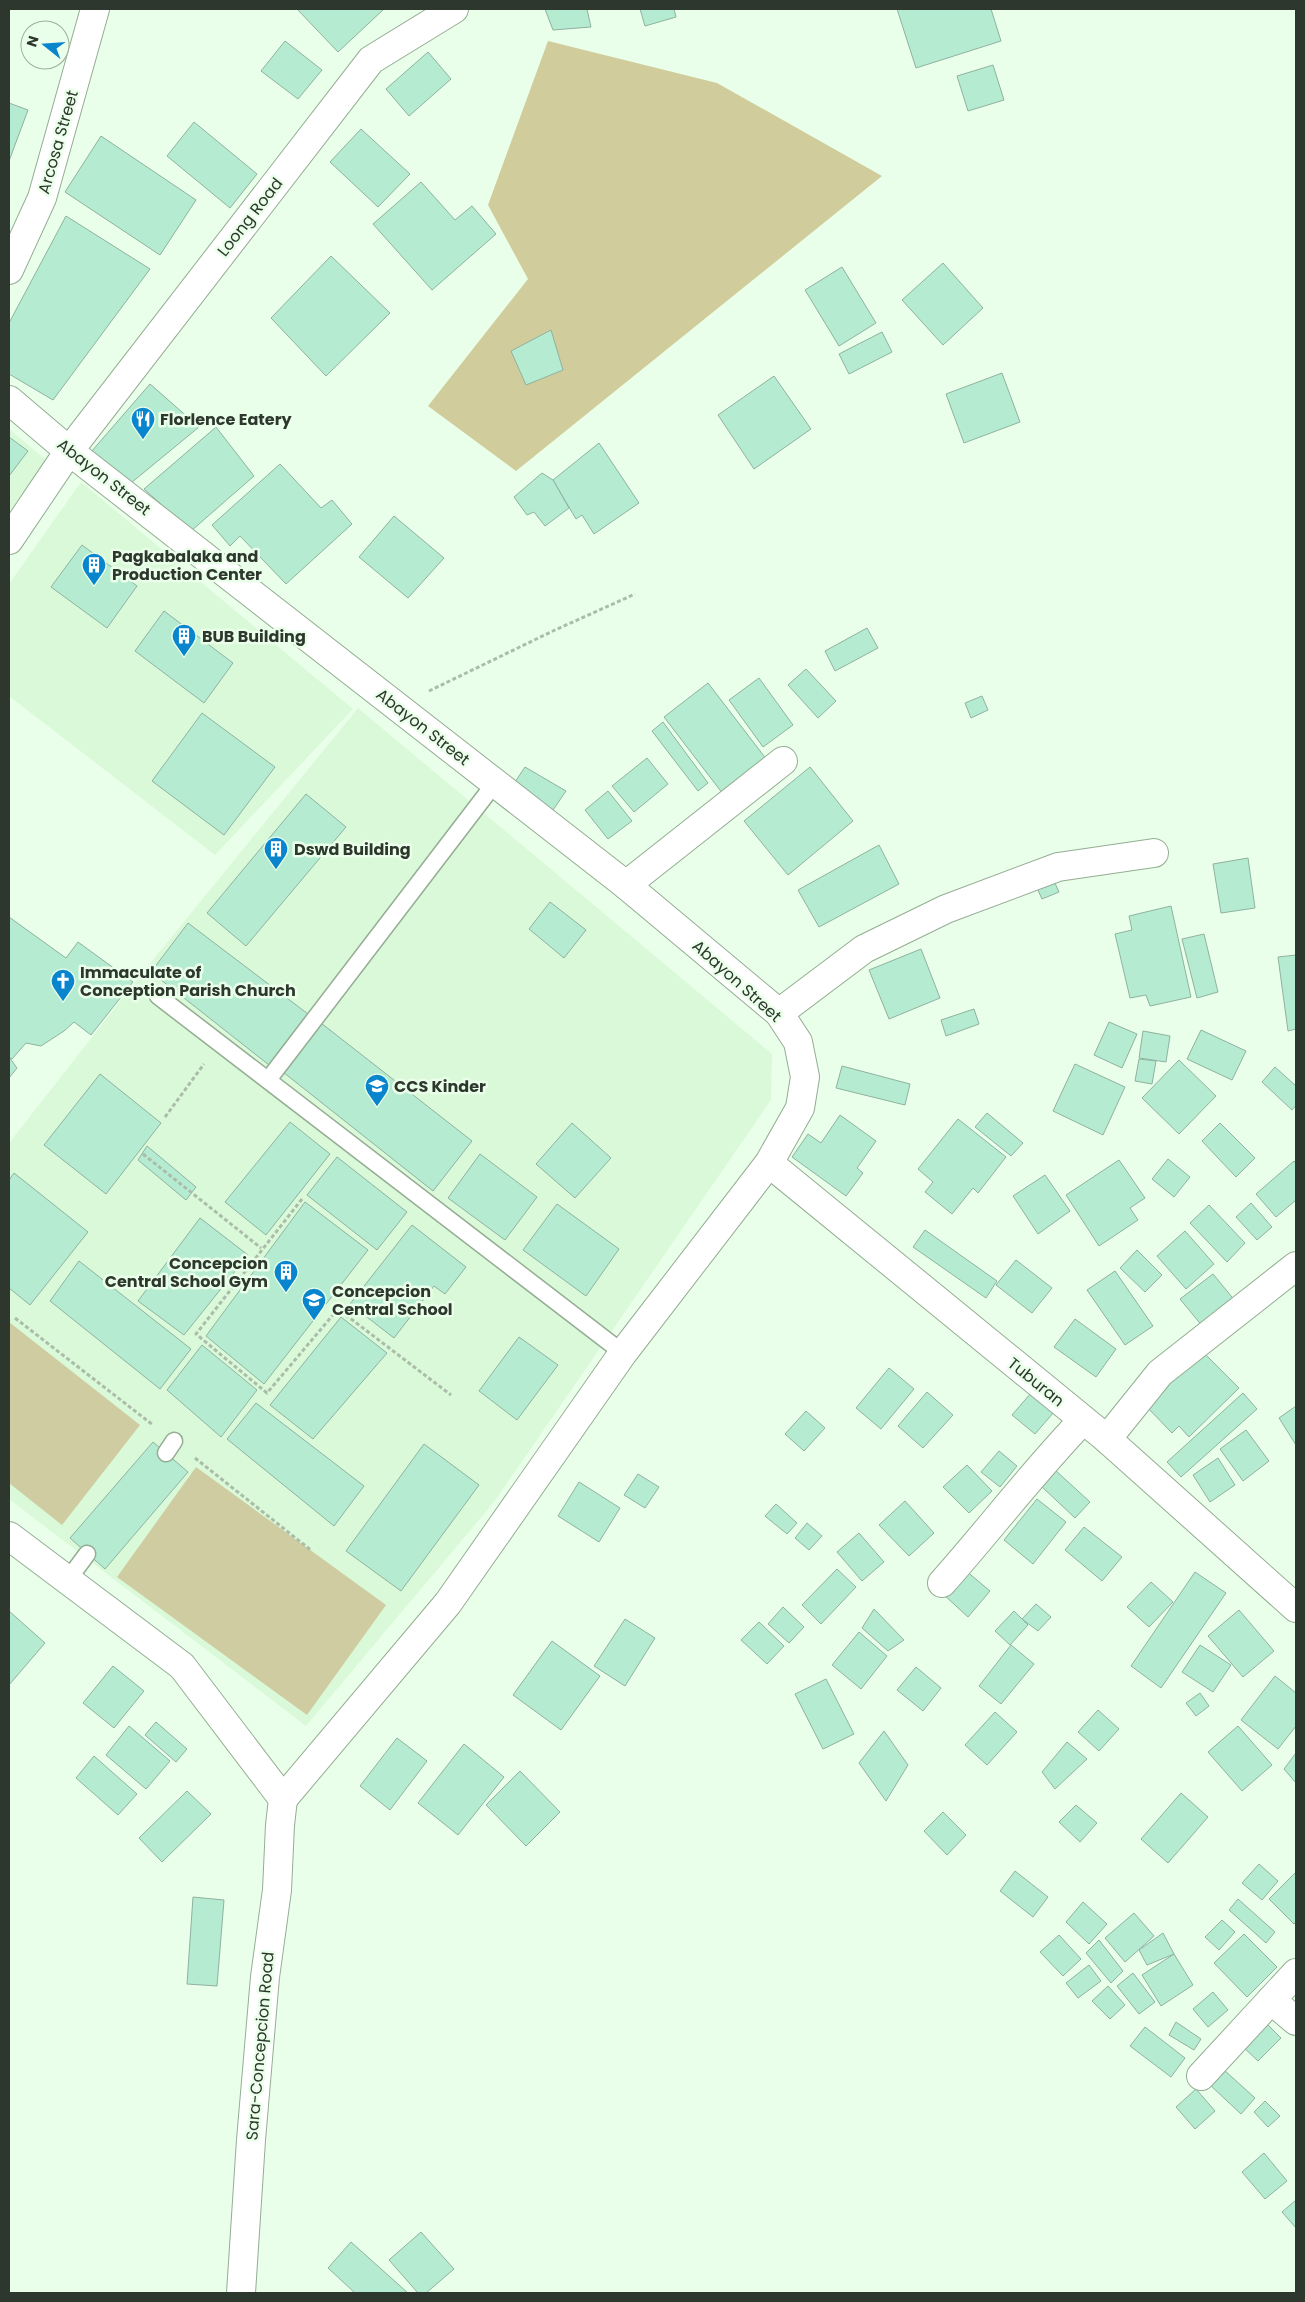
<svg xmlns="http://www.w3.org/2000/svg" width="1305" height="2302" viewBox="0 0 1305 2302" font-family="Poppins,sans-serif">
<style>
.built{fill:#d9f9d8}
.green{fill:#cfcca2}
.forest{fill:#d0cc9b}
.building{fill:#b5ebd1;stroke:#8fb2a1}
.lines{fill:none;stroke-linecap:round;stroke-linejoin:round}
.service-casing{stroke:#94ad93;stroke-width:19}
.minor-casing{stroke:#94ad93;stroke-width:30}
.tertiary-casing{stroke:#94ad93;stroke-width:30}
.secondary-casing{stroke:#94ad93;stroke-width:30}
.path{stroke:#abbcaa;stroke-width:3;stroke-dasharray:4 2.5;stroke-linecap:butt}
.service{stroke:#fff;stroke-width:16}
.minor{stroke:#fff;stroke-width:28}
.tertiary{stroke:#fff;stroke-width:28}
.secondary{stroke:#fff;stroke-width:28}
.labels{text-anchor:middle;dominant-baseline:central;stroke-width:5;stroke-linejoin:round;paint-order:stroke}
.street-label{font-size:16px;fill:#2d372d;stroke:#eaffe9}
.poi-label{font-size:16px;font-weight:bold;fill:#2d372d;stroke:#eaffe9;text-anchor:start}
</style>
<rect width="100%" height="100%" fill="#eaffe9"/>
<!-- built -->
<g class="built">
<path d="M9,429L46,460L9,512Z"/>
<path d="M81,482L353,709L215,855L9,696V584Z"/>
<path d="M358,708L772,1054L771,1100L494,1502L306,1726L9,1499V1143L144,971Z"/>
</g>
<!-- green -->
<g class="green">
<path d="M9,1322L140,1425L62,1525L9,1483Z"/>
<path d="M196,1467L386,1605L307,1715L117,1577Z"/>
</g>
<!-- forest -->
<path class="forest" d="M548,41L717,83L882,176L516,471L428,406L528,279L488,205Z"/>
<!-- building -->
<g class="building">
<path d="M297,9H384L338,52Z"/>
<path d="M545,9H587L591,27L553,30Z"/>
<path d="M640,9H674L676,17L645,26Z"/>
<path d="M897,9H991L1001,41L916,68Z"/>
<path d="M285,41L322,70L298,99L261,71Z"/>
<path d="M428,52L451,79L409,116L386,89Z"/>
<path d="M993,65L1004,100L968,111L957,76Z"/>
<path d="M9,103L28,110L9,161Z"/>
<path d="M194,122L257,174L230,208L167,156Z"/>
<path d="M361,129L410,174L378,207L330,162Z"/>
<path d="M101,136L196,200L160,255L65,192Z"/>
<path d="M421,182L455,220L472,206L496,234L432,290L373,224Z"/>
<path d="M66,216L150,269L53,400L9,374V323Z"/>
<path d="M331,256L390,313L326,376L271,318Z"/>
<path d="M943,263L983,308L943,345L902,300Z"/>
<path d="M842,267L876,323L839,346L805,290Z"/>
<path d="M551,330L563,370L526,385L511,351Z"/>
<path d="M882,332L892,352L849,374L839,354Z"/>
<path d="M1002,373L1020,422L964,443L946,394Z"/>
<path d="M774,376L811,429L754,469L718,415Z"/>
<path d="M150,384L199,427L131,483L91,452Z"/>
<path d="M216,427L254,476L191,531L144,489Z"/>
<path d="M9,437L28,451L9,476Z"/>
<path d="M599,443L639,503L594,534L582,515L576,519L553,480Z"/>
<path d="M280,464L321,508L332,500L352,524L286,584L240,536L230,546L212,525Z"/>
<path d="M542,473L553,480L569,508L545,526L534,512L527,515L514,497Z"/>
<path d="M394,516L444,558L408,598L359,557Z"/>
<path d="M82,545L137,586L107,628L51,587Z"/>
<path d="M164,611L233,663L204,703L135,651Z"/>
<path d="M867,628L878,648L835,671L825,651Z"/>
<path d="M806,669L836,701L818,718L788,685Z"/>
<path d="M759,678L793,725L763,747L729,700Z"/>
<path d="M708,683L767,760L723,794L664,717Z"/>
<path d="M982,696L988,710L971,718L965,703Z"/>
<path d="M202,713L275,767L224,835L152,781Z"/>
<path d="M663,722L708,783L698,791L652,731Z"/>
<path d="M647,758L668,784L634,812L612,786Z"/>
<path d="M525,767L566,791L553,810L513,785Z"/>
<path d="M810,767L853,821L788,875L744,821Z"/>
<path d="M608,791L632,821L608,839L585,810Z"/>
<path d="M306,794L346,827L246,946L207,913Z"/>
<path d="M879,845L899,884L819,927L798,890Z"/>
<path d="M1248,858L1255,908L1221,913L1213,864Z"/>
<path d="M1054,881L1059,892L1042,899L1037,888Z"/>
<path d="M550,902L586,930L564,958L529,929Z"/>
<path d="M1171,906L1191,997L1150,1006L1146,995L1130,998L1115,934L1132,930L1129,916Z"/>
<path d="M9,917L66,958L78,942L133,982L91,1035L74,1022L64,1031L41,1046L26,1043L12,1059L9,1057Z"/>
<path d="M188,923L308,1014L269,1065L151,972Z"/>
<path d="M1204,934L1218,992L1197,998L1182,939Z"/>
<path d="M921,949L940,998L889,1019L869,970Z"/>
<path d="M1296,955V1029L1288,1031L1278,957Z"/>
<path d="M974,1009L979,1024L946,1036L941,1020Z"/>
<path d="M1109,1022L1137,1034L1122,1068L1094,1055Z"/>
<path d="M321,1023L472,1141L433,1191L283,1072Z"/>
<path d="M1201,1030L1246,1051L1232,1080L1187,1059Z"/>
<path d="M1143,1031L1170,1036L1166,1062L1139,1058Z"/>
<path d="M9,1057L17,1068L9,1078Z"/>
<path d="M1139,1059L1156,1061L1152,1084L1135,1081Z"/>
<path d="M1179,1060L1216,1096L1179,1134L1142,1098Z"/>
<path d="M1075,1064L1125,1087L1103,1135L1053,1111Z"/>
<path d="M842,1066L910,1084L905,1105L836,1088Z"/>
<path d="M1275,1067L1296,1086V1105L1292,1110L1262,1082Z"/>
<path d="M100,1074L161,1123L106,1194L44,1145Z"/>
<path d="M987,1113L1023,1143L1011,1156L975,1127Z"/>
<path d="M840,1115L876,1141L857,1168L863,1173L846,1196L792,1157L808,1134L821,1143Z"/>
<path d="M958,1119L1006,1157L978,1193L973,1188L952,1214L925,1192L933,1182L918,1169Z"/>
<path d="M290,1122L330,1154L266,1235L225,1202Z"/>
<path d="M572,1123L611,1158L575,1198L536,1164Z"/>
<path d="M1220,1123L1255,1158L1236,1177L1202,1141Z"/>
<path d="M147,1146L196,1187L186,1200L138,1160Z"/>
<path d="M480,1154L537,1197L505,1240L448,1198Z"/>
<path d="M337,1157L407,1212L377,1250L307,1195Z"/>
<path d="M1168,1159L1190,1177L1174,1197L1152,1179Z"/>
<path d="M1119,1160L1145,1198L1130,1208L1138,1220L1099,1246L1066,1195Z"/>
<path d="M1294,1161L1296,1164V1200L1276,1217L1256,1194Z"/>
<path d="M14,1173L88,1232L30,1305L9,1288V1180Z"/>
<path d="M1045,1175L1070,1211L1038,1234L1013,1196Z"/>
<path d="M305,1202L368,1250L264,1384L206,1336Z"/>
<path d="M1251,1203L1272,1227L1257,1240L1236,1217Z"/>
<path d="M557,1204L619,1249L586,1296L523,1250Z"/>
<path d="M1209,1205L1245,1243L1227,1262L1190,1223Z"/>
<path d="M200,1218L248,1255L184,1335L138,1301Z"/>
<path d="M412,1225L466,1267L445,1294L434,1286L394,1338L350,1304Z"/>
<path d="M925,1230L997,1281L986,1298L913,1247Z"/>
<path d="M1185,1231L1214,1264L1186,1289L1157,1256Z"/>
<path d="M1137,1250L1162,1275L1145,1292L1120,1268Z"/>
<path d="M1016,1260L1052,1288L1032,1313L996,1285Z"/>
<path d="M79,1261L191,1349L160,1389L50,1301Z"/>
<path d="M1115,1271L1153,1326L1125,1345L1087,1290Z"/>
<path d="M1213,1274L1236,1302L1203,1327L1180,1299Z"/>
<path d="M341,1317L387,1353L313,1439L270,1405Z"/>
<path d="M1075,1319L1116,1349L1096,1377L1054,1347Z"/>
<path d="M519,1337L558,1365L517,1420L479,1391Z"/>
<path d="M202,1345L257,1390L221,1437L167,1390Z"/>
<path d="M1201,1350L1239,1388L1189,1437L1179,1426L1172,1433L1145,1405Z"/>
<path d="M889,1368L914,1389L881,1429L856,1408Z"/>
<path d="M927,1392L953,1415L923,1448L898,1426Z"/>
<path d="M1031,1393L1054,1412L1035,1434L1012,1415Z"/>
<path d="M1243,1393L1257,1409L1181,1477L1167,1462Z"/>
<path d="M256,1403L364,1486L334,1526L227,1439Z"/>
<path d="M1296,1406V1445L1279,1418Z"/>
<path d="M806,1411L825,1428L804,1451L785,1434Z"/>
<path d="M1246,1430L1269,1461L1243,1481L1220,1449Z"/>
<path d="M153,1442L188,1472L105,1569L70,1538Z"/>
<path d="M424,1444L479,1485L401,1591L346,1551Z"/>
<path d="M999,1451L1017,1466L1000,1487L981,1472Z"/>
<path d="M1218,1458L1235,1485L1210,1502L1193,1475Z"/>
<path d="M967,1465L992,1491L969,1513L943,1487Z"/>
<path d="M1054,1469L1090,1502L1075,1518L1040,1485Z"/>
<path d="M638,1474L659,1487L645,1508L624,1495Z"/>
<path d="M579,1482L620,1508L599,1542L558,1516Z"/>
<path d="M1037,1499L1066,1522L1033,1564L1004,1540Z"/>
<path d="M905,1501L934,1533L909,1556L879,1525Z"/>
<path d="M776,1504L797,1523L787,1534L765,1516Z"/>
<path d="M807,1523L822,1536L809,1550L795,1538Z"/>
<path d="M1084,1527L1122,1557L1102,1581L1065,1550Z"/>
<path d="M859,1533L884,1562L862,1581L837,1552Z"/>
<path d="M837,1569L856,1587L821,1624L802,1605Z"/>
<path d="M965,1570L990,1591L968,1617L944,1595Z"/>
<path d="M1195,1572L1226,1593L1161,1688L1131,1666Z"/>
<path d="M1151,1582L1173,1602L1149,1627L1127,1607Z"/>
<path d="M1036,1604L1051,1617L1038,1631L1022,1619Z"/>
<path d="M783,1607L804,1627L789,1643L768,1624Z"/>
<path d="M874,1609L904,1640L888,1651L862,1628Z"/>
<path d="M1239,1610L1274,1651L1243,1677L1208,1636Z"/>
<path d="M9,1611L45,1643L9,1685Z"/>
<path d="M1014,1611L1028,1625L1010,1645L995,1631Z"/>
<path d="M625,1619L655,1638L625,1686L594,1666Z"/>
<path d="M759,1622L784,1646L767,1664L741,1640Z"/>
<path d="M859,1632L887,1656L861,1689L832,1665Z"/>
<path d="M552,1641L600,1676L561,1730L513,1695Z"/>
<path d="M1011,1645L1034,1664L1001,1704L979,1686Z"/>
<path d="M1200,1645L1231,1665L1213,1692L1182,1672Z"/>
<path d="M113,1666L144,1691L114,1728L83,1703Z"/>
<path d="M916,1667L941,1688L923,1711L897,1690Z"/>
<path d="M1275,1676L1296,1693V1726L1278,1749L1241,1720Z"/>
<path d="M826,1679L854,1734L823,1749L795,1694Z"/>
<path d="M1200,1693L1209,1706L1196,1716L1186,1703Z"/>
<path d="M1098,1710L1119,1729L1099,1751L1078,1732Z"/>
<path d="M995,1712L1017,1732L987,1765L965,1745Z"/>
<path d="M156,1722L187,1749L176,1762L145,1735Z"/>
<path d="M129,1726L170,1761L146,1789L106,1755Z"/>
<path d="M1238,1726L1272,1765L1242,1791L1208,1752Z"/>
<path d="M884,1731L908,1765L886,1801L859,1763Z"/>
<path d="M397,1738L427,1761L390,1810L360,1786Z"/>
<path d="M1067,1742L1087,1759L1055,1789L1042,1772Z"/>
<path d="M464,1744L504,1777L458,1835L418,1803Z"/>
<path d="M1296,1753V1783L1284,1769Z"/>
<path d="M94,1756L137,1794L118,1815L76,1778Z"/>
<path d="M520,1771L560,1812L526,1846L486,1805Z"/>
<path d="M187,1791L211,1814L162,1862L139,1838Z"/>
<path d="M1181,1793L1208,1817L1168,1863L1141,1839Z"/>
<path d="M1076,1805L1097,1823L1080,1842L1059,1822Z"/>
<path d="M943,1812L966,1835L947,1855L924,1831Z"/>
<path d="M1259,1864L1278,1881L1262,1900L1242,1883Z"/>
<path d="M1015,1871L1048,1897L1033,1917L1000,1891Z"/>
<path d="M1296,1872V1922L1294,1924L1269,1899Z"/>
<path d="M193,1897L224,1900L217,1986L187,1984Z"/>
<path d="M1238,1899L1275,1932L1266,1943L1229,1910Z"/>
<path d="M1083,1902L1107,1924L1089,1944L1066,1922Z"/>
<path d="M1134,1913L1154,1936L1125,1962L1105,1938Z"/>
<path d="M1222,1920L1235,1932L1219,1950L1205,1937Z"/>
<path d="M1163,1933L1174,1954L1147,1965L1139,1950Z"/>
<path d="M1244,1934L1277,1967L1247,1997L1214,1963Z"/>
<path d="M1059,1935L1081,1959L1063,1976L1040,1952Z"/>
<path d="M1099,1940L1123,1971L1111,1983L1086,1953Z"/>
<path d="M1174,1954L1193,1985L1161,2006L1142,1975Z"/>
<path d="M1089,1965L1101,1981L1078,1998L1066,1983Z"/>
<path d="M1133,1973L1155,2002L1139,2014L1117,1986Z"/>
<path d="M1108,1986L1125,2005L1110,2019L1092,2001Z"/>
<path d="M1213,1992L1228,2010L1208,2027L1193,2009Z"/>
<path d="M1176,2022L1201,2039L1194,2050L1169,2035Z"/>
<path d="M1265,2022L1281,2038L1258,2061L1242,2046Z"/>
<path d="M1145,2027L1185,2058L1171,2077L1130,2046Z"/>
<path d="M1223,2069L1255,2098L1241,2114L1209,2084Z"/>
<path d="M1196,2089L1215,2111L1195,2129L1176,2107Z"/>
<path d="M1265,2101L1280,2116L1268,2127L1254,2112Z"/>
<path d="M1264,2153L1287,2181L1265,2199L1242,2172Z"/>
<path d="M1296,2200V2228L1282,2212Z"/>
<path d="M421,2232L454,2269L426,2293H418L389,2260Z"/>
<path d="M351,2242L408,2293H355L328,2268Z"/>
</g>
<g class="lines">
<defs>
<g id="service">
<path d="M158,996L623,1353"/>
<path d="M268,1080L495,783"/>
<path d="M166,1453L174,1441"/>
<path d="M67,1581L87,1554"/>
</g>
<g id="minor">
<path d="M9,270L42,198L95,9"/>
<path d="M626,885L783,761"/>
<path d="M779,1013L864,949L946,909L1058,867L1154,853"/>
<path d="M769,1163L1107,1439L1296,1608"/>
<path d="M1107,1439L1160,1373L1296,1266"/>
<path d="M942,1583C990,1529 1033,1472 1083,1420"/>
<path d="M1271,2000L1296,2021"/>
<path d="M1201,2076L1296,1973"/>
</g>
<path id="tertiary" d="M9,540L69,451L371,60L454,9"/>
<g id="secondary">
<path d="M9,400L69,451L626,885L779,1013L798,1042L805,1077L800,1108L769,1163L623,1353L448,1603L283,1799"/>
<path d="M9,1536L182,1666L283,1799"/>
<path d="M241,2293L251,2140L265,1977L277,1890L280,1825L283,1799"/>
</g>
</defs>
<!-- service casing -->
<use href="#service" class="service-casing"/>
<!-- minor casing -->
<use href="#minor" class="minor-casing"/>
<!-- tertiary casing -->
<use href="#tertiary" class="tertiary-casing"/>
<!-- secondary casing -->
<use href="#secondary" class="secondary-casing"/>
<!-- path -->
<g class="path">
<path d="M429,691L555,630L635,594"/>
<path d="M165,1117L204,1064"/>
<path d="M143,1154L261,1248"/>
<path d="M302,1199L196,1334L267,1393L338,1309L451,1395"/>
<path d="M15,1318L153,1425"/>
<path d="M195,1458L312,1551"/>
</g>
<!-- service -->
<use href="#service" class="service"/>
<!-- minor -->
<use href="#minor" class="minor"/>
<!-- tertiary -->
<use href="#tertiary" class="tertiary"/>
<!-- secondary -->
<use href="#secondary" class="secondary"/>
</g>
<!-- icons -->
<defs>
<symbol id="restaurant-pin" viewBox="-11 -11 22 30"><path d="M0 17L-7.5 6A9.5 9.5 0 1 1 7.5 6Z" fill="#0985cd" stroke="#eaffe9"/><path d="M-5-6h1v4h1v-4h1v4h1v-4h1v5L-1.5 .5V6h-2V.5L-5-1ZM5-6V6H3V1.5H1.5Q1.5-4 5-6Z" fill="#fff"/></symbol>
<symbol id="building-pin" viewBox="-11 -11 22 30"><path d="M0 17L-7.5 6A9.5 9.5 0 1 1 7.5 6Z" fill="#0985cd" stroke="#eaffe9"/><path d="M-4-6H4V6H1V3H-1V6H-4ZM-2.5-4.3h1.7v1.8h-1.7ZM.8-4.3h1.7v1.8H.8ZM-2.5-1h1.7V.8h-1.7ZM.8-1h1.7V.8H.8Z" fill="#fff"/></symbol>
<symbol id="church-pin" viewBox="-11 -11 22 30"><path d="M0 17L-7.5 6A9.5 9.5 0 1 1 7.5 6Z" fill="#0985cd" stroke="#eaffe9"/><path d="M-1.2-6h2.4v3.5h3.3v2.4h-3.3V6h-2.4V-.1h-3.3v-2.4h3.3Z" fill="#fff"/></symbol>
<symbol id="school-pin" viewBox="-11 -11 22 30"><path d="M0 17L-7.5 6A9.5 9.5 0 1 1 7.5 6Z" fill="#0985cd" stroke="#eaffe9"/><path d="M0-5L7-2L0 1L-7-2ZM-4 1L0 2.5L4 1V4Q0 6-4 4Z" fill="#fff"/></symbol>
</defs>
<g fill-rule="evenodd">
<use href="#restaurant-pin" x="129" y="405" width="28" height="38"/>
<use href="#building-pin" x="80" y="551" width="28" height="38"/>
<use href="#building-pin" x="170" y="622" width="28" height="38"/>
<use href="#building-pin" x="262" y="835" width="28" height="38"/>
<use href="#church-pin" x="49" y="967" width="28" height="38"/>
<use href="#school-pin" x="363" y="1072" width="28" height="38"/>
<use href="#building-pin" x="272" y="1258" width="28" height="38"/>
<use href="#school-pin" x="300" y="1286" width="28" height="38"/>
</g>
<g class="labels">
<!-- street labels -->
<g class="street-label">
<text transform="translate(58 142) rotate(-74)">Arcosa Street</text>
<text transform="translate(250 217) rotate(-52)">Loong Road</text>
<text transform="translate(104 477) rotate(38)">Abayon Street</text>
<text transform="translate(423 727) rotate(38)">Abayon Street</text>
<text transform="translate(737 981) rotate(42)">Abayon Street</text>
<text transform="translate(1036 1382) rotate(39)">Tuburan</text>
<text transform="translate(260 2046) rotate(-85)">Sara-Concepcion Road</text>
</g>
<!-- poi labels -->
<g class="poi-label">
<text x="160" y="419">Florlence Eatery</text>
<text x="112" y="556">Pagkabalaka and<tspan x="112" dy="18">Production Center</tspan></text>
<text x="202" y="636">BUB Building</text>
<text x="294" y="849">Dswd Building</text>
<text x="80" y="972">Immaculate of<tspan x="80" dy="18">Conception Parish Church</tspan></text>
<text x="394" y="1086">CCS Kinder</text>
<text x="268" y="1263" text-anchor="end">Concepcion<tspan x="268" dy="18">Central School Gym</tspan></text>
<text x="332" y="1291">Concepcion<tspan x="332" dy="18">Central School</tspan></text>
</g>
</g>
<!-- border -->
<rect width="1305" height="2302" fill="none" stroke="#2d372d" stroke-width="20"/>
<!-- north arrow -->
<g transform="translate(45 45) rotate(287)"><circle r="24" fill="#eaffe9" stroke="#9eaf9e"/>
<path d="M0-4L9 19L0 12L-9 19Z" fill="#0985cd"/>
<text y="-8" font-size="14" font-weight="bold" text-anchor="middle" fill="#2d372d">N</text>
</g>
</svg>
